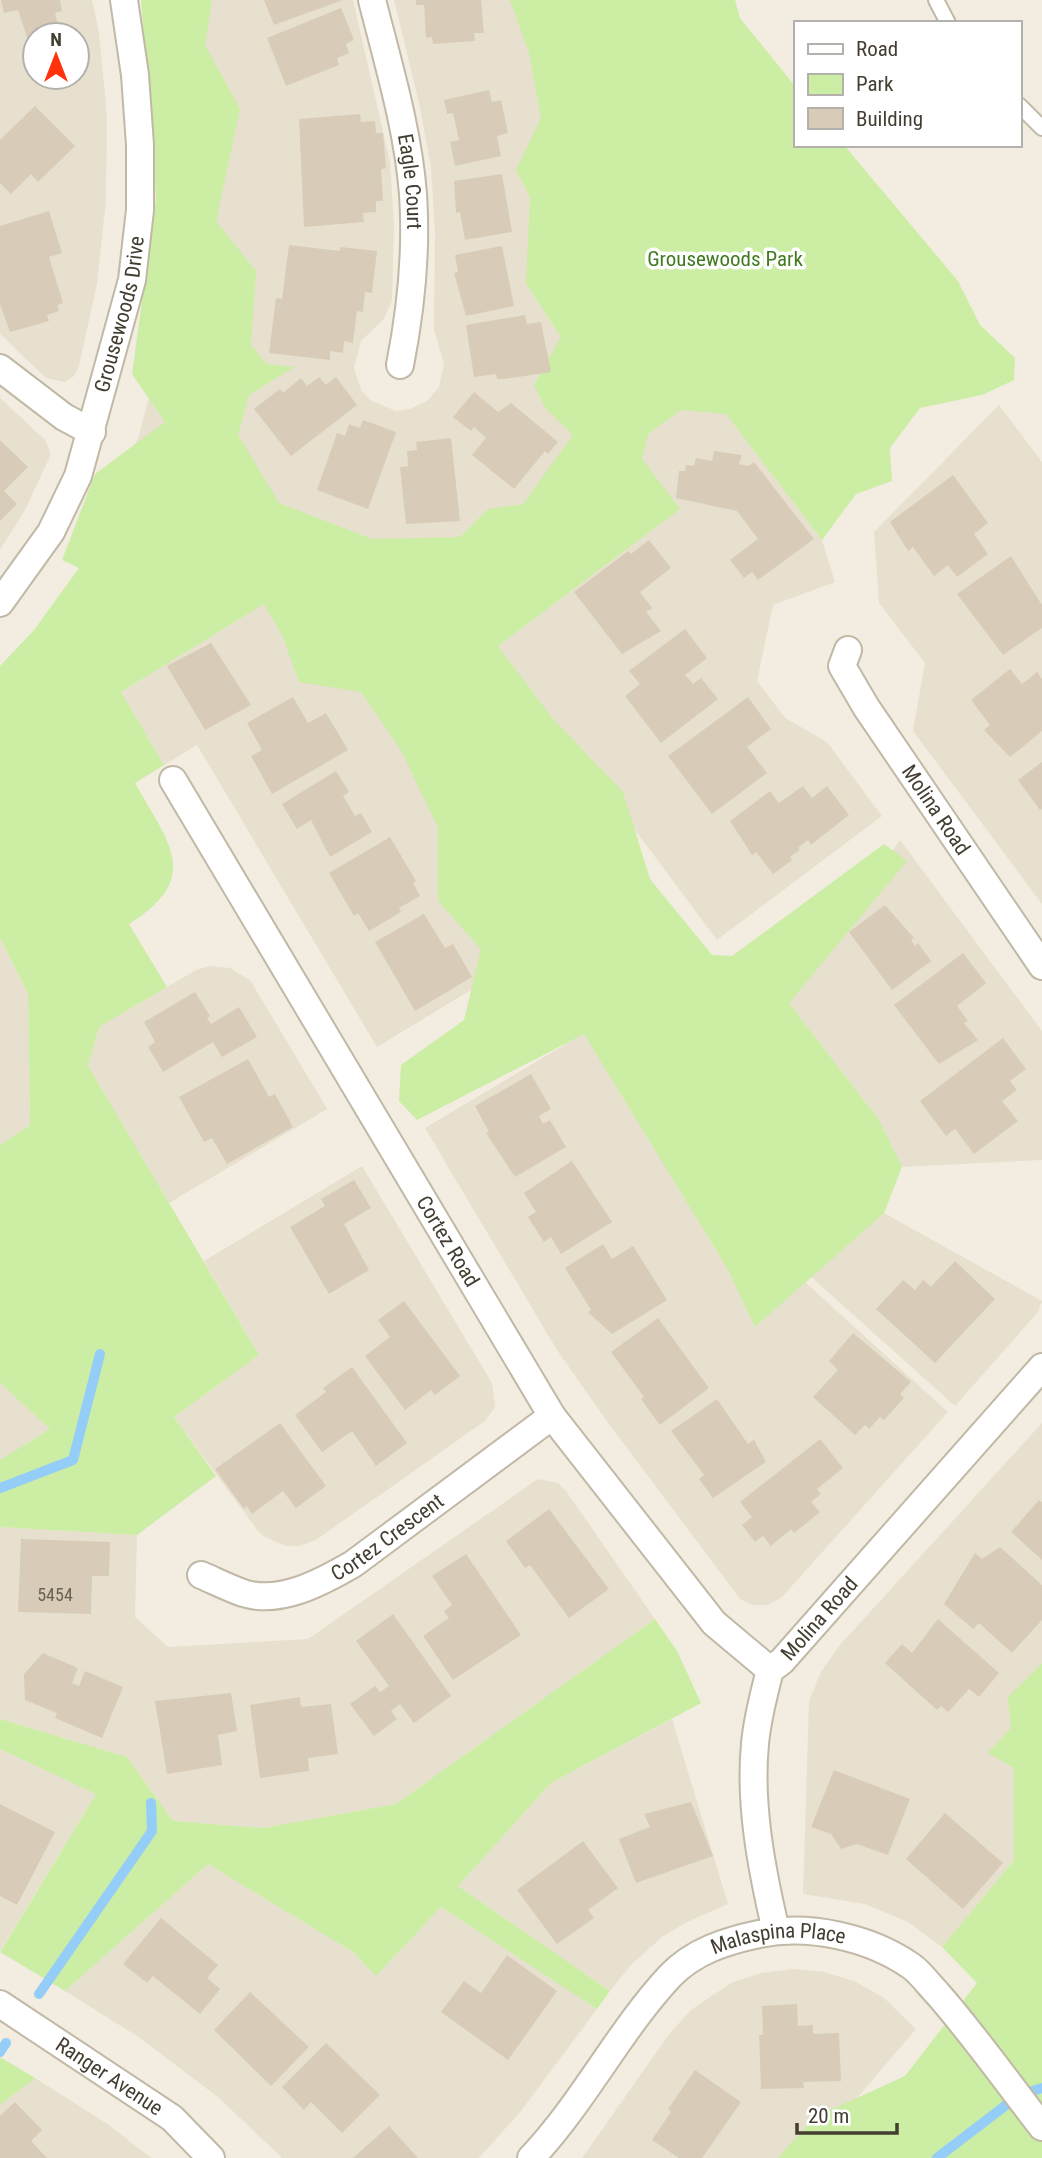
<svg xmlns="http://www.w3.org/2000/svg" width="1042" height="2158" viewBox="0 0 1042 2158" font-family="'Roboto Condensed',sans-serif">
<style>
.residential{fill:#e7e0ce;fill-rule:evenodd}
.green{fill:#cbeda4}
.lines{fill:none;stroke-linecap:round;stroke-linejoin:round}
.stream{stroke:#94cef8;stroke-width:10}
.building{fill:#d8ccb8}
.service-casing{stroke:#c1b8a5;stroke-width:18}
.minor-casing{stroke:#c1b8a5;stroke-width:30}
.service{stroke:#fff;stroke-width:14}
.minor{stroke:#fff;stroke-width:26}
.labels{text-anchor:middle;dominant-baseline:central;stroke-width:7;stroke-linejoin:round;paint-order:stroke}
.number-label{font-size:18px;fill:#696153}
.street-label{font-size:21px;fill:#443d31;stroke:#fff}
.park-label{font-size:21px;fill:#417b1f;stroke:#fff}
</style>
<rect width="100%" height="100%" fill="#f3ede1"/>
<!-- residential -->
<g class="residential">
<path d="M0,0H92L99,32L107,116L106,200L97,284L79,366L74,376L65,382L46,378L0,334ZM35,35H77V77H35Z"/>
<path d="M169,0H353L390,162L394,226L392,300L384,319L361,341L354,368L361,390L370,400L396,411L410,409L427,401L439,387L444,364L434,330L435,231L431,167L419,103L394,0H590L594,424L500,580L118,493L139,435L164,341Z"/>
<path d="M708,390L822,540L835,582L773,605L757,681L785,718L827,742L882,816L717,940L498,646L679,509L632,446Z"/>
<path d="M0,398L45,440L51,454L25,510L0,550Z"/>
<path d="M999,405L1042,462V904L913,731L925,663L879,603L874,532Z"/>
<path d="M277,596L354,651L535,951L377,1047L197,745L164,765L121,692Z"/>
<path d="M900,840L1042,1031V1160L902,1167L879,1120L789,1003Z"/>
<path d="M0,938L28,994L30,1125L0,1145Z"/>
<path d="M210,966L230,968L250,980L327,1109L169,1203L88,1066L99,1027L196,970Z"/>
<path d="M584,1033L727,1268L755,1326L805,1282L948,1412L782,1597L768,1605H752L740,1599L606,1420L557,1350L425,1128Z"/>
<path d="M362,1166L492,1383L495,1407L485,1421L316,1540L299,1546H286L265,1537L258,1531L174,1417L259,1355L204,1261Z"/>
<path d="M884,1213L1042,1301L1038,1312L955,1406L810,1276Z"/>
<path d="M0,1383L50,1429L0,1460Z"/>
<path d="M1042,1423V1826L942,1947L908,1922L865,1904L803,1894L809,1701L821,1672L839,1646Z"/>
<path d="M538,1479L558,1483L566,1491L655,1619L396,1804L263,1828L173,1821L127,1757L0,1719V1527L137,1535L135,1617L168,1647L308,1639Z"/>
<path d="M672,1719L728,1904L685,1923L662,1937L630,1966L610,1991L458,1886L551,1783Z"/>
<path d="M0,1749L96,1794L0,1951Z"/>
<path d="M208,1864L353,1952L376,1976L441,1907L597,2009L521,2111L479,2158H282L219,2098L140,2038L65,1991Z"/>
<path d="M793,1969L825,1972L856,1982L884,1998L916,2029L817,2145L810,2158H582L670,2033L691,2010L731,1983L761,1973Z"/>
<path d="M35,2078L109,2125L151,2158H0V2105Z"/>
</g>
<!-- green -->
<g class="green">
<path d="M141,0H212L205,45L240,109L216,221L256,271L251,345L267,364L294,367L249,395L238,435L279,503L372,539L460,537L488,509L523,504L573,435L546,409L534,385L561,337L526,284L530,197L516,170L541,118L529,53L510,0H735L740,18L795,86V145H844L958,281L980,325L1015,358L1014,380L982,395L920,408L890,448L892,481L856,494L822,540L726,414L681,410L648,434L642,459L680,509L498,646L553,719L623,792L650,879L712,955L732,956L884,844L907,861L789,1003L879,1120L902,1167L884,1213L755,1327L727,1268L584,1034L417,1120L399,1101L401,1065L464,1020L481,949L438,901V828L401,750L361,692L299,682L283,637L264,604L121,692L164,765L135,783C169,844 203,877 129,924L167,987L99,1027L88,1066L259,1355L174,1417L216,1476L137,1535L0,1527V1460L50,1429L0,1383V1145L30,1125L28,994L0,938V666L34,630L79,568L62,560L95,474L165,422L132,374L156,199Z"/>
<path d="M655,1619L677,1651L701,1703L551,1783L458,1886L610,1991L597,2009L441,1907L376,1976L353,1952L208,1864L65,1991L0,1952L96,1794L0,1749V1719L127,1757L173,1821L263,1828L396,1804Z"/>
<path d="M1042,1663V2158H778L815,2117L905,2076L977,1983L942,1947L1014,1860V1768L988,1753L1011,1728L1008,1697Z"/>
<path d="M0,2057L35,2078L0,2105Z"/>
</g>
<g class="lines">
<!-- stream -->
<g class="stream">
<path d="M0,1488L73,1460L100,1354"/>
<path d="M39,1994L152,1831L151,1803"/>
<path d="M0,2052L6,2043"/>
<path d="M937,2158L1018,2096L1042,2088"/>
</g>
</g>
<!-- building -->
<g class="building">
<path d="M1,0H60L62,11L55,13L61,35H35V42L29,43L18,10L4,13Z"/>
<path d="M264,0H343L274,25Z"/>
<path d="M416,0H481L484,33H474L475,41L433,44L432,37L426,38L424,5H416Z"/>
<path d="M341,8L354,40L346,44L349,53L337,58L339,65L286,86L267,38Z"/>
<path d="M489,90L492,102L501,100L508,133L497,136L501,156L455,166L450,142L459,140L453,113L447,114L444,100Z"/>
<path d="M35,106L75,146L38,182L31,174L11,194L0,183V140Z"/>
<path d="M360,114L361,122L375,121L376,133H383L386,168L381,169L383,201H376V212L363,213L364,222L304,227L299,119Z"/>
<path d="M502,174L512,232L465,240L460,212L456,213L454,181Z"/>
<path d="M49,211L62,253L49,257L63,303L57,305L59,311L47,315L49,321L10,332L0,304V226Z"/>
<path d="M289,245L340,251V247L377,251L372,293L365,292L363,312L357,311L353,343L344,341L343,353L330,351V360L269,353L276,298L282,299Z"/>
<path d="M502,246L514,306L466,316L454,273L458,272L455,255Z"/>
<path d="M525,315L527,324L541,322L551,372L504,379H497L496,374L474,377L466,325Z"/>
<path d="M319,377L326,385L336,377L357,405L291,456L254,409L280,389L283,393L301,378L307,386Z"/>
<path d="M474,392L498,412L511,403L558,442L548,454L545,451L514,489L472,455L486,438L474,427L471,431L453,417Z"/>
<path d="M363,420L396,432L368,509L317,490L337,433L345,436L349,424L360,428Z"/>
<path d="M451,438L460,521L406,524L400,467L408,466L407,451L417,450L416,442Z"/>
<path d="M0,440L28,467L4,491L17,504L0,521Z"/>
<path d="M714,451L742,455L739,464L749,466L754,462L814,539L758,580L752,572L744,578L730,560L758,539L737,511L676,498L679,471H685L686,465L694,466L696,458L712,461Z"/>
<path d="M953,475L988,523L974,534L988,554L957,577L948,565L934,576L913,547L908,551L890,522Z"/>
<path d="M649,540L671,568L640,592L652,608L646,612L661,631L622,654L574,592L628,551L631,554Z"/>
<path d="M1011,556L1042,605V628L1003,655L957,594Z"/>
<path d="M685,629L707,658L685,675L693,684L701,678L718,699L661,743L625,696L640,684L629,671Z"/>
<path d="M211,643L251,705L205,730L167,666Z"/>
<path d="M1010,669L1022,684L1037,672L1042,679V731L1010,757L984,730L990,725L971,700Z"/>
<path d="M293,697L308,723L326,713L348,750L272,794L251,756L262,750L247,723Z"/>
<path d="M748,697L771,729L747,747L767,773L712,814L668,756Z"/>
<path d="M1042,762V809L1040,810L1018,780Z"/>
<path d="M336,771L349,792L343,796L355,816L361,813L372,832L330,857L311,820L297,829L282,804Z"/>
<path d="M803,786L812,798L827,786L849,815L811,845L808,840L798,848L800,850L790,857L792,860L773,874L756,852L752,855L730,821L770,791L779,803Z"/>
<path d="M390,837L416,881L413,883L420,896L399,908L401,912L369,931L358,913L354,916L329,873Z"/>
<path d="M885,905L914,938L911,940L915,946L918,943L931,961L892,990L849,932Z"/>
<path d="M424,914L445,948L453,944L472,977L415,1011L375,942Z"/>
<path d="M963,953L986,983L957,1006L968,1021L964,1023L978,1040L939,1064L894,1005Z"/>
<path d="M195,992L210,1016L207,1018L211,1024L239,1007L257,1037L222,1057L213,1042L163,1072L148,1047L155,1042L144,1022Z"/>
<path d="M1003,1038L1026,1069L1010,1081L1017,1090L1002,1101L1018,1121L974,1154L955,1129L946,1136L920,1101Z"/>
<path d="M248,1059L269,1097L275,1094L293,1127L227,1164L212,1138L204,1142L179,1097Z"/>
<path d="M531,1074L551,1109L539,1116L543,1124L550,1120L566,1147L515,1177L486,1133L489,1132L475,1106Z"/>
<path d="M572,1161L612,1222L561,1254L551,1237L544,1242L528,1217L536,1212L524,1193Z"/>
<path d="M354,1180L371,1208L344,1224L369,1270L329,1294L290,1227L325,1206L321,1199Z"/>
<path d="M603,1244L612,1259L633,1246L667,1300L612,1334L588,1312L591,1310L565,1268Z"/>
<path d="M955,1261L995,1299L935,1363L876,1309L903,1280L915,1290L923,1280L931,1287Z"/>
<path d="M404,1301L460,1376L435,1395L431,1390L405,1410L365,1356L390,1337L378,1320Z"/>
<path d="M658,1318L709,1388L660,1425L641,1399L644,1397L611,1352Z"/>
<path d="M853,1333L911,1382L900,1394L904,1398L884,1420L880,1417L869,1429L865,1425L855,1435L813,1397L838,1370L829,1361Z"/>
<path d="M352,1367L407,1443L376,1466L352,1431L322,1452L295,1415L326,1392L323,1388Z"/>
<path d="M717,1399L748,1444L754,1440L766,1462L713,1498L699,1479L704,1475L671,1431Z"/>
<path d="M280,1423L326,1486L296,1508L283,1491L252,1514L247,1506L244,1509L215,1469Z"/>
<path d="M820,1439L843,1468L817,1489L821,1494L811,1502L820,1512L794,1533L791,1529L771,1546L763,1536L755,1542L742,1525L752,1517L740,1502Z"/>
<path d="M1039,1500L1042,1502V1560L1011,1532Z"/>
<path d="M549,1509L609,1589L569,1618L530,1565L525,1568L506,1541Z"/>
<path d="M21,1539L110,1542L109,1576H92L91,1614L18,1612Z"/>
<path d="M1000,1547L1042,1585V1620L1012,1653L979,1623L973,1629L944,1604L975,1553L982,1559Z"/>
<path d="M466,1554L521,1635L453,1680L423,1636L449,1618L444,1611L452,1605L432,1576Z"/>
<path d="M393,1614L451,1696L414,1723L400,1704L391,1711L397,1719L374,1736L350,1704L375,1686L380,1692L389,1686L356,1641Z"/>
<path d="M938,1619L999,1673L979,1697L969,1689L948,1712L941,1706L937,1710L885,1663L902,1644L912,1653Z"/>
<path d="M43,1653L78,1668L72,1683L79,1686L85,1671L123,1687L102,1738L55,1718L57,1713L25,1700L24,1674Z"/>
<path d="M231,1693L237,1731L218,1735L222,1765L167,1774L155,1701Z"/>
<path d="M300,1697L301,1707L331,1704L338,1754L308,1758L309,1771L260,1778L250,1705Z"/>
<path d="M834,1770L910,1799L888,1855L857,1844L841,1849L831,1834L811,1827Z"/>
<path d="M691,1802L713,1856L636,1883L619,1839L650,1827L644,1814Z"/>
<path d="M0,1804L55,1832L17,1905L0,1896Z"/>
<path d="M945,1813L1003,1863L963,1909L906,1859Z"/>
<path d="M583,1841L618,1888L588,1910L594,1918L557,1944L517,1890Z"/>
<path d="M161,1918L218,1965L207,1978L220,1989L200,2014L153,1976L147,1983L123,1964Z"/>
<path d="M507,1955L557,1991L508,2060L441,2012L464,1981L481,1993Z"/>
<path d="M250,1992L309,2047L271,2086L214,2030Z"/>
<path d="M797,2004L798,2026L813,2025V2034L839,2033L841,2081L803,2082L804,2088L761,2089L759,2035H763L762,2006Z"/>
<path d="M326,2043L380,2095L342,2133L311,2102L304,2110L282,2087Z"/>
<path d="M695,2070L741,2102L702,2158H679L652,2140L671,2112L668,2109Z"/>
<path d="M15,2102L42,2130L31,2141L47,2158H0V2116Z"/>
<path d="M389,2126L418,2158H353Z"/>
</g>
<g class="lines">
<defs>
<g id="service">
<path d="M936,0L948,23"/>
<path d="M1019,105L1042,128"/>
</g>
<g id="minor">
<path id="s1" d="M372,0C388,63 408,129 413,194C417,252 411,309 400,365"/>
<path d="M0,368L64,417L92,432"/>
<path id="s2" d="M0,603L51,532L78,476L132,280L140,210V145L135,75L124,0"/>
<path id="s3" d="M848,650L842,666L866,707L1042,966"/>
<path id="s4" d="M173,780L552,1416L714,1623L770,1670"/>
<path id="s5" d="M201,1575C215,1581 229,1588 243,1593C280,1605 322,1582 353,1564L552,1416"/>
<path id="s6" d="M776,1931C762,1871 749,1805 755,1744C757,1719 764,1694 770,1670L782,1661L1042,1367"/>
<path id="s7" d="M0,2004L172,2118L211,2158"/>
<path id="s8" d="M531,2158C584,2102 618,2032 670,1976C694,1951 726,1941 759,1934C809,1924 869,1937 911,1966C921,1973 929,1985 937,1993C974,2035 1007,2082 1042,2127"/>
</g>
</defs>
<!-- service casing -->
<use href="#service" class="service-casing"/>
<!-- minor casing -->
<use href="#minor" class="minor-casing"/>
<!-- service -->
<use href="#service" class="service"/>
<!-- minor -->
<use href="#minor" class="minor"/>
</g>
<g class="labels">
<!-- number labels -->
<g class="number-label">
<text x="55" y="1594">5454</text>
</g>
<!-- street labels -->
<g class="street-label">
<text stroke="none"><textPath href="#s1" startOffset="186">Eagle Court</textPath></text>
<text stroke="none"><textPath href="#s2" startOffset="317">Grousewoods Drive</textPath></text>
<text stroke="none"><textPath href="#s3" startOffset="189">Molina Road</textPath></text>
<text stroke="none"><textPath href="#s4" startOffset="537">Cortez Road</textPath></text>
<text stroke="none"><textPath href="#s5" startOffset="206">Cortez Crescent</textPath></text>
<text stroke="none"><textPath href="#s6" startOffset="336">Molina Road</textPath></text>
<text stroke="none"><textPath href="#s8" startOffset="348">Malaspina Place</textPath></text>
<text stroke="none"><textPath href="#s7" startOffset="131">Ranger Avenue</textPath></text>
</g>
<!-- park labels -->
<g class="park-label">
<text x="725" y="259">Grousewoods Park</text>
</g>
</g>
<!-- legend -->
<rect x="794" y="21" width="228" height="126" fill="#ffffff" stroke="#b4b1ad" stroke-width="2"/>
<rect x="808" y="44" width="35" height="10" fill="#ffffff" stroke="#b4b1ad" stroke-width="2"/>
<text x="856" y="56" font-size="21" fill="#443d31">Road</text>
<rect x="808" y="74" width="35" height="21" fill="#cbeda4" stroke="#b4b1ad" stroke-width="2"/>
<text x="856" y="91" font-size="21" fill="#443d31">Park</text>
<rect x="808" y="108" width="35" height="21" fill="#d8ccb8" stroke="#b4b1ad" stroke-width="2"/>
<text x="856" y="126" font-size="21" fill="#443d31">Building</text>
<!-- north arrow -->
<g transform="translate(56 56)"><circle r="33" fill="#ffffff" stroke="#b4b1ad" stroke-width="2"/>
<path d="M0-5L12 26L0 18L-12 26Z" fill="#ff320b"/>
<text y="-10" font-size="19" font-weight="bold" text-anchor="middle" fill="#443d31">N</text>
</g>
<!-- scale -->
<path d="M797 2123v10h100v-10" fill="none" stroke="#443d31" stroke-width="3.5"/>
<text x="808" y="2123" font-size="21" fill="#443d31" stroke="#ffffff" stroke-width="5" paint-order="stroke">20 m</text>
</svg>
